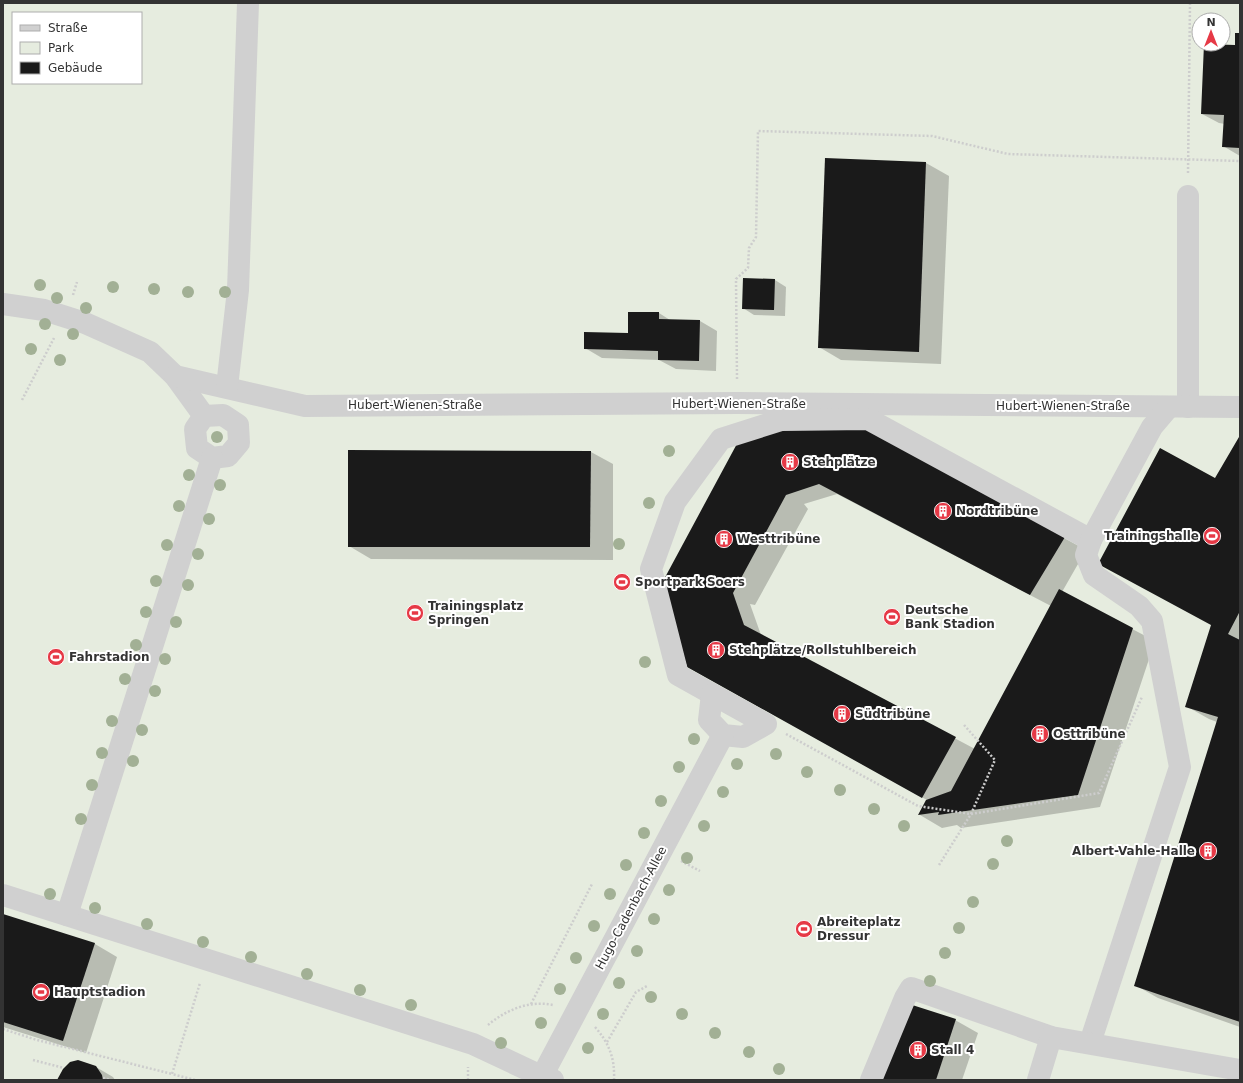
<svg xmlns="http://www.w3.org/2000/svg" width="1243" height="1083" viewBox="0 0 1243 1083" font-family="'DejaVu Sans',sans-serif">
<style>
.green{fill:#e6ecdf;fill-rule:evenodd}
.shadow{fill:#0003;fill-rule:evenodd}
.building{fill:#1a1a1a}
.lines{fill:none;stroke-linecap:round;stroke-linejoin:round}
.path{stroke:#cdcdcd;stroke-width:2.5;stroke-dasharray:2 2;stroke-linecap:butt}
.minor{stroke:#d0d0d0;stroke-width:22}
.tree{fill:#a2b095}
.labels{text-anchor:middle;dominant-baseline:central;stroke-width:4;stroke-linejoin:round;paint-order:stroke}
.street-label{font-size:12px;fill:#333;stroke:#fff}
.poi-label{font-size:12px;font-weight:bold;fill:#333;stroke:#fff;text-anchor:start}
</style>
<rect width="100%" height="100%" fill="#fff"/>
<!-- green -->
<path class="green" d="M3,3H1240V1080H3ZM13,13H141V83H13ZM1199,20H1223V44H1199Z"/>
<!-- shadow -->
<g class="shadow">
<path d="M1240,34V156L1223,146L1225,124L1219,123L1202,114L1236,46Z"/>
<path d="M826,159L926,163L949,176L941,364L841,360L819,347Z"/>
<path d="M775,280L786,287L785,316L754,315L743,308Z"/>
<path d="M659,313L670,320L700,321L717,331L716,371L676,369L659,360L602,358L585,348L629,334Z"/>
<path d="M1240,439V1027L1158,998L1135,985L1217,722L1209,719L1186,706L1212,625L1216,479Z"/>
<path d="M740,441L1064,538L1086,550L1062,592L1155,641L1100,807L961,828L957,825L942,828L920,815L927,800L688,667ZM837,494L1051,606L975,749L761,635L750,604L755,605L808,509L804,504Z"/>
<path d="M591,452L613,464V560L371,559L349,546Z"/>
<path d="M3,915L95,944L117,957L86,1053L3,1027Z"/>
<path d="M955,1020L978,1033L962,1080H881Z"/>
<path d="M96,1067L113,1077L115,1080H58L63,1070Z"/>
</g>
<!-- building -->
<g class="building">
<path d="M1235,33H1240V148L1222,147L1224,115L1201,114L1204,44L1235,45Z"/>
<path d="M825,158L926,162L919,352L818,348Z"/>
<path d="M743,278L775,279L774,310L742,309Z"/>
<path d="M628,312H659V319L700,320L699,361L658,360V351L584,349V332L628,333Z"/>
<path d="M827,408L1065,537L1030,595L819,484L786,495L733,593L744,625L956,737L922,798L687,667L662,583L739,440Z"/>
<path d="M1239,437H1240V611L1228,634L1240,640V1022L1134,986L1218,717L1185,707L1211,625L1098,564L1160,448L1215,478Z"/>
<path d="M348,450L591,451L590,547H348Z"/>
<path d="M1059,589L1133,628L1078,795L938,815L939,812L918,815L926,800L951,791Z"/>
<path d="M3,914L95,943L63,1041L3,1022Z"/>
<path d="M906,1003L956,1019L936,1080H880Z"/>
<path d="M78,1060L96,1066L102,1075L103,1080H57L63,1069L70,1062Z"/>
</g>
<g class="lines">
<!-- path -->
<g class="path">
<path d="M1188,173L1190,3"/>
<path d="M73,295L77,282"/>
<path d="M737,379L736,279L748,268L749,248L756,237L758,131L932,136L1008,154L1240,161"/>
<path d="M22,400L54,338"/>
<path d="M786,734L918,806L971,814L1099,793L1142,697"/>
<path d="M681,861L700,871"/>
<path d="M939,865L971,814L995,760L964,725"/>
<path d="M531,1004L592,884"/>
<path d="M488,1025C506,1010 529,1000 553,1005"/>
<path d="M595,1027C609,1043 615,1058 614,1080"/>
<path d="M3,1029L37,1040L172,1074"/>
<path d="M607,1042L636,992L647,986"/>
<path d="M33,1060L64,1068"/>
<path d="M103,1078L111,1080"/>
<path d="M195,1080L172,1074L200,983"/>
<path d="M468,1080V1067"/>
</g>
<!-- minor -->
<g class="minor">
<path d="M1188,196V407"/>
<path d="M3,304L44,310L85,323L150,352L175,376L204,416"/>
<path d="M175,376L305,406L737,403L1240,407"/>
<path d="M227,387L238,290L248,3"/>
<path d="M223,415L238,425L239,443L228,456L212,458L197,448L195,429L204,416Z"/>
<path d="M712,694L678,675L651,569L675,502L721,439L781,420L868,419L1091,540"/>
<path d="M712,694L766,724L743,737L723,735L709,720Z"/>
<path d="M3,895L473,1044L541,1076L553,1080"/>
<path d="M67,915L212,458"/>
<path d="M1090,1043L1180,767L1152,621L1139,606L1094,575L1086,555L1091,540L1152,427L1169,407"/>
<path d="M540,1080L723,735"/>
<path d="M871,1080L905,998L911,988L1051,1037L1240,1070"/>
<path d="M1038,1080L1051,1037"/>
</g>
</g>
<!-- trees -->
<g class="tree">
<circle cx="40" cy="285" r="6"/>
<circle cx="113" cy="287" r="6"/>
<circle cx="154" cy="289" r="6"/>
<circle cx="188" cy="292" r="6"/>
<circle cx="225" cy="292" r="6"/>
<circle cx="57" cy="298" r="6"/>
<circle cx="86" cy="308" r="6"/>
<circle cx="45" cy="324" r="6"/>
<circle cx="73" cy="334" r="6"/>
<circle cx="31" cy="349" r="6"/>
<circle cx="60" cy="360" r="6"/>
<circle cx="217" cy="437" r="6"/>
<circle cx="669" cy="451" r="6"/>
<circle cx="189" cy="475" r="6"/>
<circle cx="220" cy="485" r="6"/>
<circle cx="649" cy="503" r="6"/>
<circle cx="179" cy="506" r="6"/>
<circle cx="209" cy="519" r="6"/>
<circle cx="619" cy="544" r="6"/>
<circle cx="167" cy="545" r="6"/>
<circle cx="198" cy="554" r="6"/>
<circle cx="156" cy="581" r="6"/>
<circle cx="188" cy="585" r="6"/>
<circle cx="146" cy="612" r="6"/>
<circle cx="176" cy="622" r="6"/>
<circle cx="136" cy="645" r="6"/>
<circle cx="165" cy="659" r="6"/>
<circle cx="645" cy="662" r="6"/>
<circle cx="125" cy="679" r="6"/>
<circle cx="155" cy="691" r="6"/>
<circle cx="112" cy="721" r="6"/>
<circle cx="142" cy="730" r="6"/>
<circle cx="694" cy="739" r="6"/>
<circle cx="102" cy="753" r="6"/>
<circle cx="776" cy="754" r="6"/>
<circle cx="133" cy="761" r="6"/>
<circle cx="737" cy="764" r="6"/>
<circle cx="679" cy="767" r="6"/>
<circle cx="807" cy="772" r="6"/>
<circle cx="92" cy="785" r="6"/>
<circle cx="840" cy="790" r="6"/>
<circle cx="723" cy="792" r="6"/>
<circle cx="661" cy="801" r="6"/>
<circle cx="874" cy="809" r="6"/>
<circle cx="81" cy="819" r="6"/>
<circle cx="704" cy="826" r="6"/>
<circle cx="904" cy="826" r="6"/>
<circle cx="644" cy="833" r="6"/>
<circle cx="1007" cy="841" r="6"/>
<circle cx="687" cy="858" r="6"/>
<circle cx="993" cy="864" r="6"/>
<circle cx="626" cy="865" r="6"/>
<circle cx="669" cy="890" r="6"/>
<circle cx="50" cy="894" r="6"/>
<circle cx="610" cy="894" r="6"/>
<circle cx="973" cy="902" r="6"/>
<circle cx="95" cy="908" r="6"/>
<circle cx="654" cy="919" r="6"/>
<circle cx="147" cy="924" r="6"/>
<circle cx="594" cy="926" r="6"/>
<circle cx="959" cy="928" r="6"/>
<circle cx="203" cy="942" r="6"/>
<circle cx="637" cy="951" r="6"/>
<circle cx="945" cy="953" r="6"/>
<circle cx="251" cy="957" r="6"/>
<circle cx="576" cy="958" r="6"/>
<circle cx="307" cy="974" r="6"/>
<circle cx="930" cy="981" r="6"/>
<circle cx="619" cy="983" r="6"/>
<circle cx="560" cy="989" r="6"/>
<circle cx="360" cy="990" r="6"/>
<circle cx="651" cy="997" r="6"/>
<circle cx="411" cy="1005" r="6"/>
<circle cx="603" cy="1014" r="6"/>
<circle cx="682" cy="1014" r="6"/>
<circle cx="541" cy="1023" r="6"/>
<circle cx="715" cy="1033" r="6"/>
<circle cx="501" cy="1043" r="6"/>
<circle cx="588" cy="1048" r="6"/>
<circle cx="749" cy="1052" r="6"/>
<circle cx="779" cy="1069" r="6"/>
</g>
<!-- icons -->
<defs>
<symbol id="building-disc" viewBox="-11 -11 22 22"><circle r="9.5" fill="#e63946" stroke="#fff"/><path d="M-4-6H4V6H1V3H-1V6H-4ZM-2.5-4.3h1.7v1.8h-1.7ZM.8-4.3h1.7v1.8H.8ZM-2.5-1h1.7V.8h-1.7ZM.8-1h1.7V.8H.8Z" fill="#fff"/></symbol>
<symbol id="stadium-disc" viewBox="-11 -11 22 22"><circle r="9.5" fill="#e63946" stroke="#fff"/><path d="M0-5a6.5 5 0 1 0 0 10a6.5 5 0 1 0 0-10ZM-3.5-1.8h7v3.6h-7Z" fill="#fff"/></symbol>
</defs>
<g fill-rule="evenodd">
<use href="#building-disc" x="780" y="452" width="20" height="20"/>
<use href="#building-disc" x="933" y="501" width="20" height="20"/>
<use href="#stadium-disc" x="1202" y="526" width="20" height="20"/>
<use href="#building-disc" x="714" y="529" width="20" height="20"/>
<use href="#stadium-disc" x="612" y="572" width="20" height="20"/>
<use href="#stadium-disc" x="405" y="603" width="20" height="20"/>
<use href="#stadium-disc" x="882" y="607" width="20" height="20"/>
<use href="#building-disc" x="706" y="640" width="20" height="20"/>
<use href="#stadium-disc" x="46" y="647" width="20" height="20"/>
<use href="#building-disc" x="832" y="704" width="20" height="20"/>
<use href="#building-disc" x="1030" y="724" width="20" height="20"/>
<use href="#building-disc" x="1198" y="841" width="20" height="20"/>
<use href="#stadium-disc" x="794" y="919" width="20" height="20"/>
<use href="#stadium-disc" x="31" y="982" width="20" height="20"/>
<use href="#building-disc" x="908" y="1040" width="20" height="20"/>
</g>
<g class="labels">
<!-- street labels -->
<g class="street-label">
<text x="739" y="404">Hubert-Wienen-Straße</text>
<text x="415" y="405">Hubert-Wienen-Straße</text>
<text x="1063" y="406">Hubert-Wienen-Straße</text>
<text transform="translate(631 908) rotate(-62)">Hugo-Cadenbach-Allee</text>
</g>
<!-- poi labels -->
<g class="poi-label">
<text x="803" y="462">Stehplätze</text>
<text x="956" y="511">Nordtribüne</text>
<text x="1199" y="536" text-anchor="end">Trainingshalle</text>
<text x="737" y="539">Westtribüne</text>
<text x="635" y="582">Sportpark Soers</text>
<text x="428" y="606">Trainingsplatz<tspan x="428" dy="14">Springen</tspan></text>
<text x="905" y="610">Deutsche<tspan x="905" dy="14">Bank Stadion</tspan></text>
<text x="729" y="650">Stehplätze/Rollstuhlbereich</text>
<text x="69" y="657">Fahrstadion</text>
<text x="855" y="714">Südtribüne</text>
<text x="1053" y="734">Osttribüne</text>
<text x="1195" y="851" text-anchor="end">Albert-Vahle-Halle</text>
<text x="817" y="922">Abreiteplatz<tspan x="817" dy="14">Dressur</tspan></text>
<text x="54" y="992">Hauptstadion</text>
<text x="931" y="1050">Stall 4</text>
</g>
</g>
<!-- border -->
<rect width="1243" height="1083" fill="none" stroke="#333333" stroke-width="8"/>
<!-- legend -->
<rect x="12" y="12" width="130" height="72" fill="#ffffff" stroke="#adadad"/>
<rect x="20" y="25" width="20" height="6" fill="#d0d0d0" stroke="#adadad"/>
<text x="48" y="32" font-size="12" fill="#333333">Straße</text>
<rect x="20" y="42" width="20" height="12" fill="#e6ecdf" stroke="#adadad"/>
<text x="48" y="52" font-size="12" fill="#333333">Park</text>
<rect x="20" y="62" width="20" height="12" fill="#1a1a1a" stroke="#adadad"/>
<text x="48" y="72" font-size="12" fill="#333333">Gebäude</text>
<!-- north arrow -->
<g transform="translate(1211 32)"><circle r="19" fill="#ffffff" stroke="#adadad"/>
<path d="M0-3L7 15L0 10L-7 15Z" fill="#e63946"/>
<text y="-6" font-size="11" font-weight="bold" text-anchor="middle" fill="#333333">N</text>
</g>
</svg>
